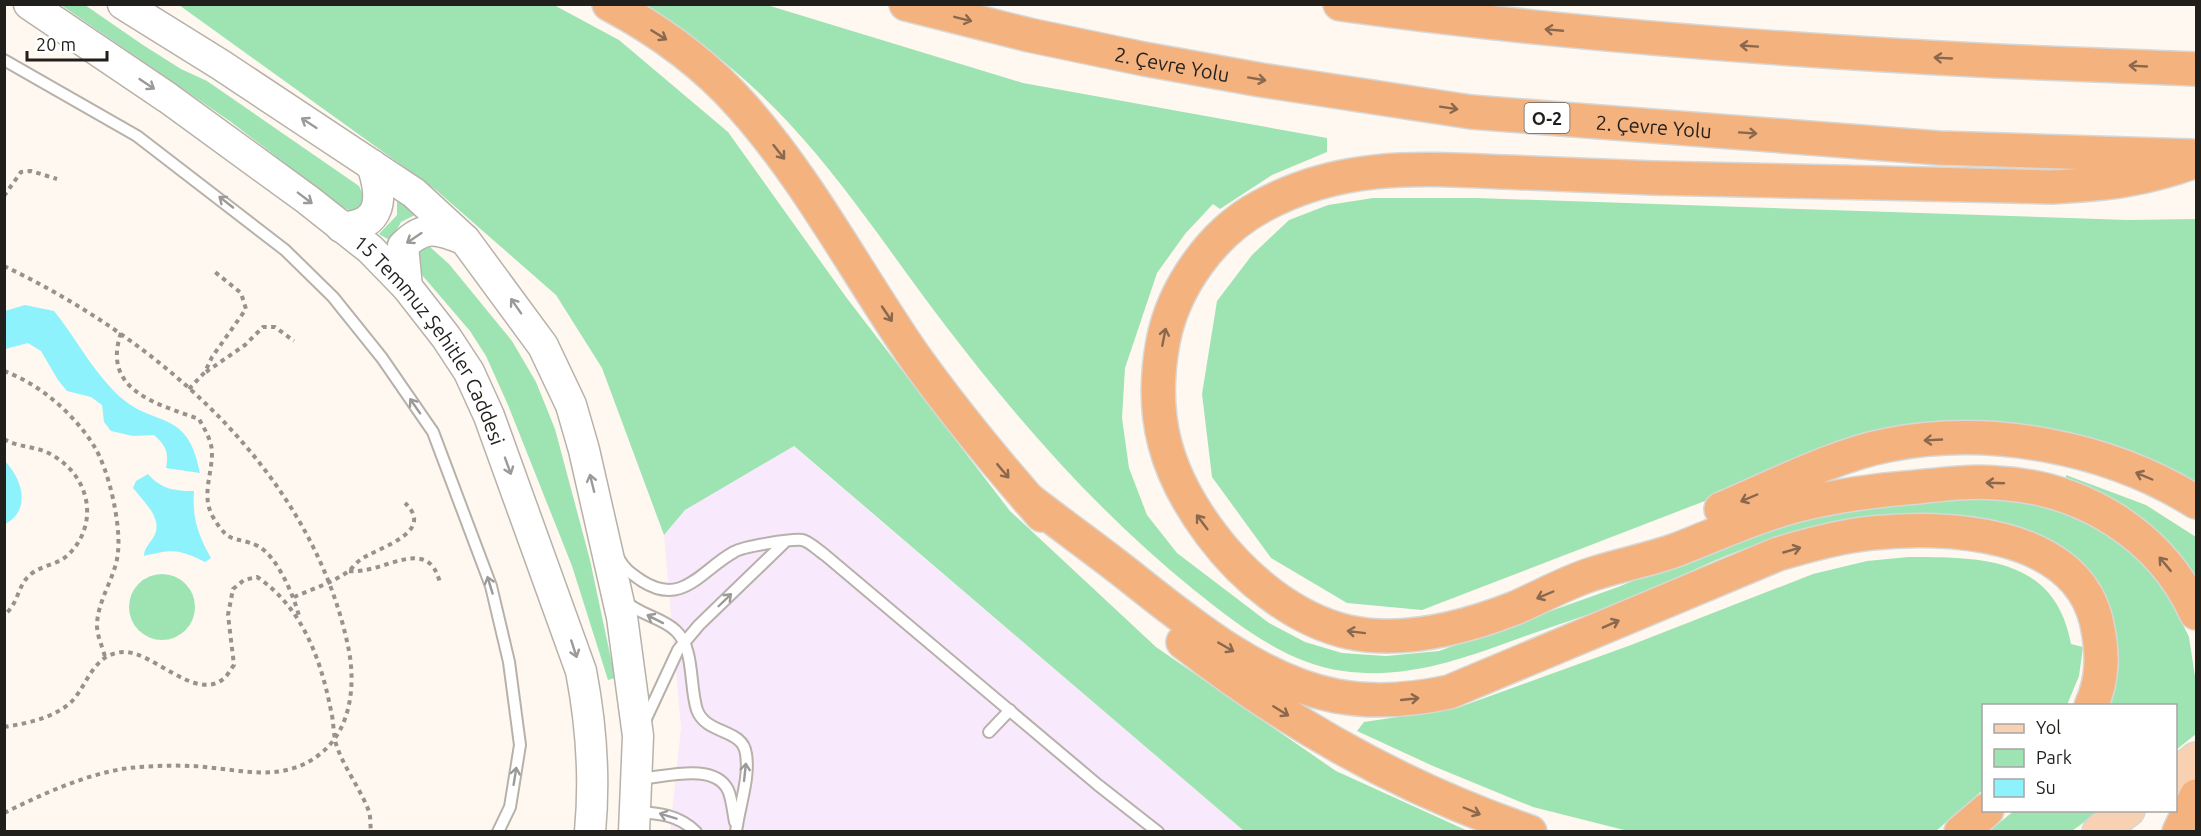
<svg xmlns="http://www.w3.org/2000/svg" width="2201" height="836" viewBox="0 0 2201 836" font-family="Ubuntu,sans-serif">
<style>
.commercial{fill:#f8e9fc}
.green{fill:#9ee4b3}
.water{fill:#8df2fb}
.lines{fill:none;stroke-linecap:round;stroke-linejoin:round}
.service-casing{stroke:#b7b1aa;stroke-width:14}
.secondary-casing{stroke:#b7b1aa;stroke-width:33}
.primary-casing{stroke:#d7d7d6;stroke-width:36}
.motorway-casing{stroke:#d7d7d6;stroke-width:36}
.path{stroke:#96928c;stroke-width:4;stroke-dasharray:4.5 4.5;stroke-linecap:butt}
.service{stroke:#fff;stroke-width:10}
.secondary{stroke:#fff;stroke-width:30}
.primary{stroke:#f8d1b2;stroke-width:33}
.motorway{stroke:#f4b27f;stroke-width:33}
.oneway{stroke:#8a684e}
.oneway2{stroke:#9b9a99}
.labels{text-anchor:middle;dominant-baseline:central;stroke-width:6;stroke-linejoin:round;paint-order:stroke}
.shield{fill:#fff;stroke:#646260;stroke-width:1.5}
.shield-label{font-size:18px;font-weight:bold;fill:#211f1c}
.street-label{font-size:20px;fill:#211f1c;stroke:#fff}
</style>
<rect width="100%" height="100%" fill="#fef8f0"/>
<!-- commercial -->
<path class="commercial" d="M793,446L1244,831H670L681,728L664,535L685,510Z"/>
<!-- green -->
<g class="green">
<path d="M61,5H85L143,45L181,69L207,81L359,186L364,197L363,204L353,212L342,207L231,122Z"/>
<path d="M179,5H554L619,40L728,132L846,297L1010,511L1156,647L1336,771L1468,831H1244L794,446L685,510L664,535L602,368L556,295L436,190Z"/>
<path d="M647,5H767L1023,83L1327,138V152L1272,175L1220,209L1213,204L1185,234L1157,273L1125,368L1122,418L1129,468L1147,515L1177,553L1269,623L1305,642L1342,653L1386,656L1439,651L1618,587L1757,530L1871,503L1982,499L2027,502L2064,512L2097,527L2136,556L2167,592L2189,637L2196,683V734L2176,750V706L2107,705C2123,660 2119,618 2093,578C2073,546 2040,533 2006,524C1928,503 1835,517 1761,543C1715,558 1672,581 1628,599C1593,614 1556,625 1520,638C1462,659 1406,680 1343,671C1286,663 1238,625 1194,590C1099,513 1019,422 945,325C893,257 846,184 787,121C745,76 698,39 647,5Z"/>
<path d="M397,198L417,214L401,222L391,241L379,234L397,215Z"/>
<path d="M1373,198H1477L2128,220L2196,219V491L2004,424L1892,426L1762,479L1422,610L1347,603L1271,558L1212,477L1202,394L1217,301L1252,255L1289,220L1328,205Z"/>
<path d="M430,247L449,264L512,341L536,382L555,429L590,560L615,678L608,680L572,566L508,405L486,356L470,331L416,268L418,252L423,248Z"/>
<path d="M2066,475L2146,505L2196,537V589L2066,483Z"/>
<path d="M1908,557C1982,557 2055,557 2071,644L2083,647L2079,676L2067,705L1984,706L1983,790L1936,831H1628L1533,807L1433,766L1357,731L1364,722L1457,708L1631,645L1813,574L1867,561Z"/>
<circle cx="162" cy="607" r="33"/>
<path d="M2015,810H2099V811L2072,831H1989Z"/>
</g>
<!-- water -->
<g class="water">
<path d="M25,305L54,311C75,337 89,365 112,389C151,432 187,403 200,473L166,468C169,452 166,446 154,435L133,436L111,431L104,422L102,405L91,397L67,391L58,380L41,351L28,343L5,349V311Z"/>
<path d="M5,461C22,479 32,510 5,524Z"/>
<path d="M148,474C161,489 174,491 194,491C192,518 198,535 211,558L205,562C178,549 173,549 144,556C144,549 149,544 153,538C165,520 144,502 133,488L136,481Z"/>
</g>
<g class="lines">
<defs>
<g id="service">
<path d="M4,60L137,136L285,250L333,297L382,358L433,432L491,586L509,662L520,745L510,807L498,832"/>
<path d="M619,559C625,570 632,574 642,581C683,607 701,570 734,552C744,546 791,539 802,540C809,541 819,551 825,555L1098,785L1158,832"/>
<path d="M625,601C639,615 662,617 676,631C695,649 689,686 697,710C706,735 743,728 746,754C750,778 739,807 736,832"/>
<path d="M644,723L678,650L699,625L784,543"/>
<path d="M989,732L1010,710"/>
<path d="M637,779C662,778 714,761 728,790C732,799 733,812 735,822"/>
<path d="M636,812C659,813 679,815 696,832"/>
</g>
<g id="secondary">
<path id="s1" d="M29,4L168,98L308,200L370,249L407,287L446,337L469,372L489,416L581,671C591,723 595,779 590,832"/>
<path d="M123,4L221,65L414,193L465,240L543,346L571,405L584,450L622,617L638,736L634,832"/>
<path d="M341,227C383,227 383,197 372,165"/>
<path d="M407,287L403,246C424,224 439,229 465,240"/>
</g>
<g id="primary">
<path d="M2176,775L2196,759"/>
<path d="M2099,832L2128,810"/>
</g>
<g id="motorway">
<path d="M609,4C658,30 706,65 742,106C809,181 857,274 914,356C954,412 997,464 1042,515"/>
<path id="s2" d="M906,4L1029,35L1144,59L1261,80L1471,112L1939,148L2191,156"/>
<path d="M1340,4C1558,34 1777,50 1997,61C2063,64 2130,66 2196,69"/>
<path d="M2196,161C2144,180 2107,184 2052,187C1919,184 1786,181 1653,178C1603,176 1554,174 1504,172C1417,168 1339,163 1260,207C1212,233 1173,288 1163,342C1149,417 1166,474 1211,534C1244,578 1293,619 1348,632C1403,644 1464,628 1515,608C1543,596 1570,580 1599,572C1625,564 1651,559 1676,550C1715,535 1753,517 1794,506C1834,496 1876,490 1917,487C1944,484 1971,481 1997,483C2082,487 2161,535 2196,613"/>
<path d="M1028,499C1059,523 1091,546 1122,570C1184,619 1257,681 1336,696C1374,703 1412,700 1449,692L1778,554C1808,545 1840,536 1872,533C1945,525 2074,531 2096,620C2103,650 2104,678 2091,706"/>
<path d="M1721,509C1771,488 1835,455 1888,445C1990,425 2108,447 2196,502"/>
<path d="M1183,642C1289,725 1402,788 1530,832"/>
<path d="M1961,832L1987,810"/>
<path d="M2179,832L2196,796"/>
</g>
</defs>
<!-- service casing -->
<use href="#service" class="service-casing"/>
<!-- secondary casing -->
<use href="#secondary" class="secondary-casing"/>
<!-- primary casing -->
<use href="#primary" class="primary-casing"/>
<!-- motorway casing -->
<use href="#motorway" class="motorway-casing"/>
<!-- path -->
<g class="path">
<path d="M4,196L21,172L31,171L57,179"/>
<path d="M4,266C159,340 311,471 348,646C356,683 352,729 320,754C281,785 237,768 192,766C171,765 149,766 129,768C85,774 43,794 4,813"/>
<path d="M121,333C101,391 158,404 199,419C205,430 212,441 212,453C212,475 201,496 213,517C230,546 234,535 258,546C277,556 294,596 299,616"/>
<path d="M4,371C40,384 74,414 94,446C109,470 121,524 118,552C116,577 97,600 97,626C97,636 103,648 105,657"/>
<path d="M206,372L245,345L263,327H275L294,341"/>
<path d="M189,389L205,372L212,357L246,309L241,293L215,272"/>
<path d="M4,439C19,448 38,446 52,455C90,476 100,524 68,555C57,565 42,565 31,574C17,585 19,604 4,615"/>
<path d="M349,571C383,575 428,533 440,583"/>
<path d="M294,597C312,589 335,582 350,570C353,567 356,563 360,560C376,548 437,533 405,503"/>
<path d="M4,727C27,723 46,720 65,707C87,693 89,654 123,652C153,651 193,700 222,680C227,677 230,670 234,665L228,615L233,589L244,580L257,577C302,607 321,659 331,711C334,722 333,736 337,747C345,769 359,787 368,809C371,815 370,824 371,832"/>
</g>
<!-- service -->
<use href="#service" class="service"/>
<!-- secondary -->
<use href="#secondary" class="secondary"/>
<!-- primary -->
<use href="#primary" class="primary"/>
<!-- motorway -->
<use href="#motorway" class="motorway"/>
</g>
<!-- one-way arrows -->
<defs><path id="oneway-shaft" d="M-6 0H5M1.5-3L5.5 0L1.5 3" fill="none" stroke-width="1.6" stroke-linecap="round" stroke-linejoin="round" transform="scale(1.5)"/></defs>
<g class="oneway">
<use href="#oneway-shaft" transform="translate(963 19) rotate(14)"/>
<use href="#oneway-shaft" transform="translate(1554 30) rotate(-175)"/>
<use href="#oneway-shaft" transform="translate(659 35) rotate(32)"/>
<use href="#oneway-shaft" transform="translate(1749 46) rotate(-176)"/>
<use href="#oneway-shaft" transform="translate(1943 58) rotate(-177)"/>
<use href="#oneway-shaft" transform="translate(2138 66) rotate(-177)"/>
<use href="#oneway-shaft" transform="translate(1257 79) rotate(10)"/>
<use href="#oneway-shaft" transform="translate(1449 108) rotate(9)"/>
<use href="#oneway-shaft" transform="translate(1748 133) rotate(4)"/>
<use href="#oneway-shaft" transform="translate(779 152) rotate(52)"/>
<use href="#oneway-shaft" transform="translate(887 314) rotate(56)"/>
<use href="#oneway-shaft" transform="translate(1164 337) rotate(-79)"/>
<use href="#oneway-shaft" transform="translate(1933 440) rotate(177)"/>
<use href="#oneway-shaft" transform="translate(1003 471) rotate(50)"/>
<use href="#oneway-shaft" transform="translate(2144 476) rotate(-157)"/>
<use href="#oneway-shaft" transform="translate(1995 483) rotate(-178)"/>
<use href="#oneway-shaft" transform="translate(1749 498) rotate(157)"/>
<use href="#oneway-shaft" transform="translate(1202 522) rotate(-127)"/>
<use href="#oneway-shaft" transform="translate(1792 550) rotate(-16)"/>
<use href="#oneway-shaft" transform="translate(2165 564) rotate(-130)"/>
<use href="#oneway-shaft" transform="translate(1545 595) rotate(157)"/>
<use href="#oneway-shaft" transform="translate(1611 624) rotate(-24)"/>
<use href="#oneway-shaft" transform="translate(1356 632) rotate(-173)"/>
<use href="#oneway-shaft" transform="translate(1226 647) rotate(30)"/>
<use href="#oneway-shaft" transform="translate(1410 699) rotate(-6)"/>
<use href="#oneway-shaft" transform="translate(1281 711) rotate(32)"/>
<use href="#oneway-shaft" transform="translate(1472 811) rotate(23)"/>
</g>
<g class="oneway2">
<use href="#oneway-shaft" transform="translate(147 84) rotate(34)"/>
<use href="#oneway-shaft" transform="translate(309 123) rotate(-147)"/>
<use href="#oneway-shaft" transform="translate(305 198) rotate(37)"/>
<use href="#oneway-shaft" transform="translate(226 202) rotate(-142)"/>
<use href="#oneway-shaft" transform="translate(414 238) rotate(146)"/>
<use href="#oneway-shaft" transform="translate(516 306) rotate(-125)"/>
<use href="#oneway-shaft" transform="translate(415 406) rotate(-125)"/>
<use href="#oneway-shaft" transform="translate(508 466) rotate(70)"/>
<use href="#oneway-shaft" transform="translate(592 483) rotate(-104)"/>
<use href="#oneway-shaft" transform="translate(490 585) rotate(-107)"/>
<use href="#oneway-shaft" transform="translate(725 600) rotate(-44)"/>
<use href="#oneway-shaft" transform="translate(655 619) rotate(-153)"/>
<use href="#oneway-shaft" transform="translate(574 649) rotate(72)"/>
<use href="#oneway-shaft" transform="translate(745 772) rotate(-84)"/>
<use href="#oneway-shaft" transform="translate(515 776) rotate(-81)"/>
<use href="#oneway-shaft" transform="translate(668 816) rotate(-163)"/>
</g>
<g class="labels">
<!-- shield labels -->
<rect class="shield" x="1524.5" y="103" width="45" height="30" rx="4.5"/>
<g class="shield-label">
<text x="1547" y="118">O-2</text>
</g>
<!-- street labels -->
<g class="street-label">
<text stroke="none"><textPath href="#s2" startOffset="273">2. Çevre Yolu</textPath></text>
<text stroke="none"><textPath href="#s2" startOffset="759">2. Çevre Yolu</textPath></text>
<text stroke="none"><textPath href="#s1" startOffset="530">15 Temmuz Şehitler Caddesi</textPath></text>
</g>
</g>
<!-- border -->
<rect width="2201" height="836" fill="none" stroke="#211f1c" stroke-width="12"/>
<!-- legend -->
<rect x="1982" y="704" width="195" height="108" fill="#ffffff" stroke="#a6a5a4" stroke-width="1.5"/>
<rect x="1994" y="724" width="30" height="9" fill="#f8d1b2" stroke="#a6a5a4" stroke-width="1.5"/>
<text x="2036" y="734" font-size="18" fill="#211f1c">Yol</text>
<rect x="1994" y="749" width="30" height="18" fill="#9ee4b3" stroke="#a6a5a4" stroke-width="1.5"/>
<text x="2036" y="764" font-size="18" fill="#211f1c">Park</text>
<rect x="1994" y="779" width="30" height="18" fill="#8df2fb" stroke="#a6a5a4" stroke-width="1.5"/>
<text x="2036" y="794" font-size="18" fill="#211f1c">Su</text>
<!-- scale -->
<path d="M27 51v9h80v-9" fill="none" stroke="#211f1c" stroke-width="3"/>
<text x="36" y="51" font-size="18" fill="#211f1c" stroke="#ffffff" stroke-width="4.5" paint-order="stroke">20 m</text>
</svg>
